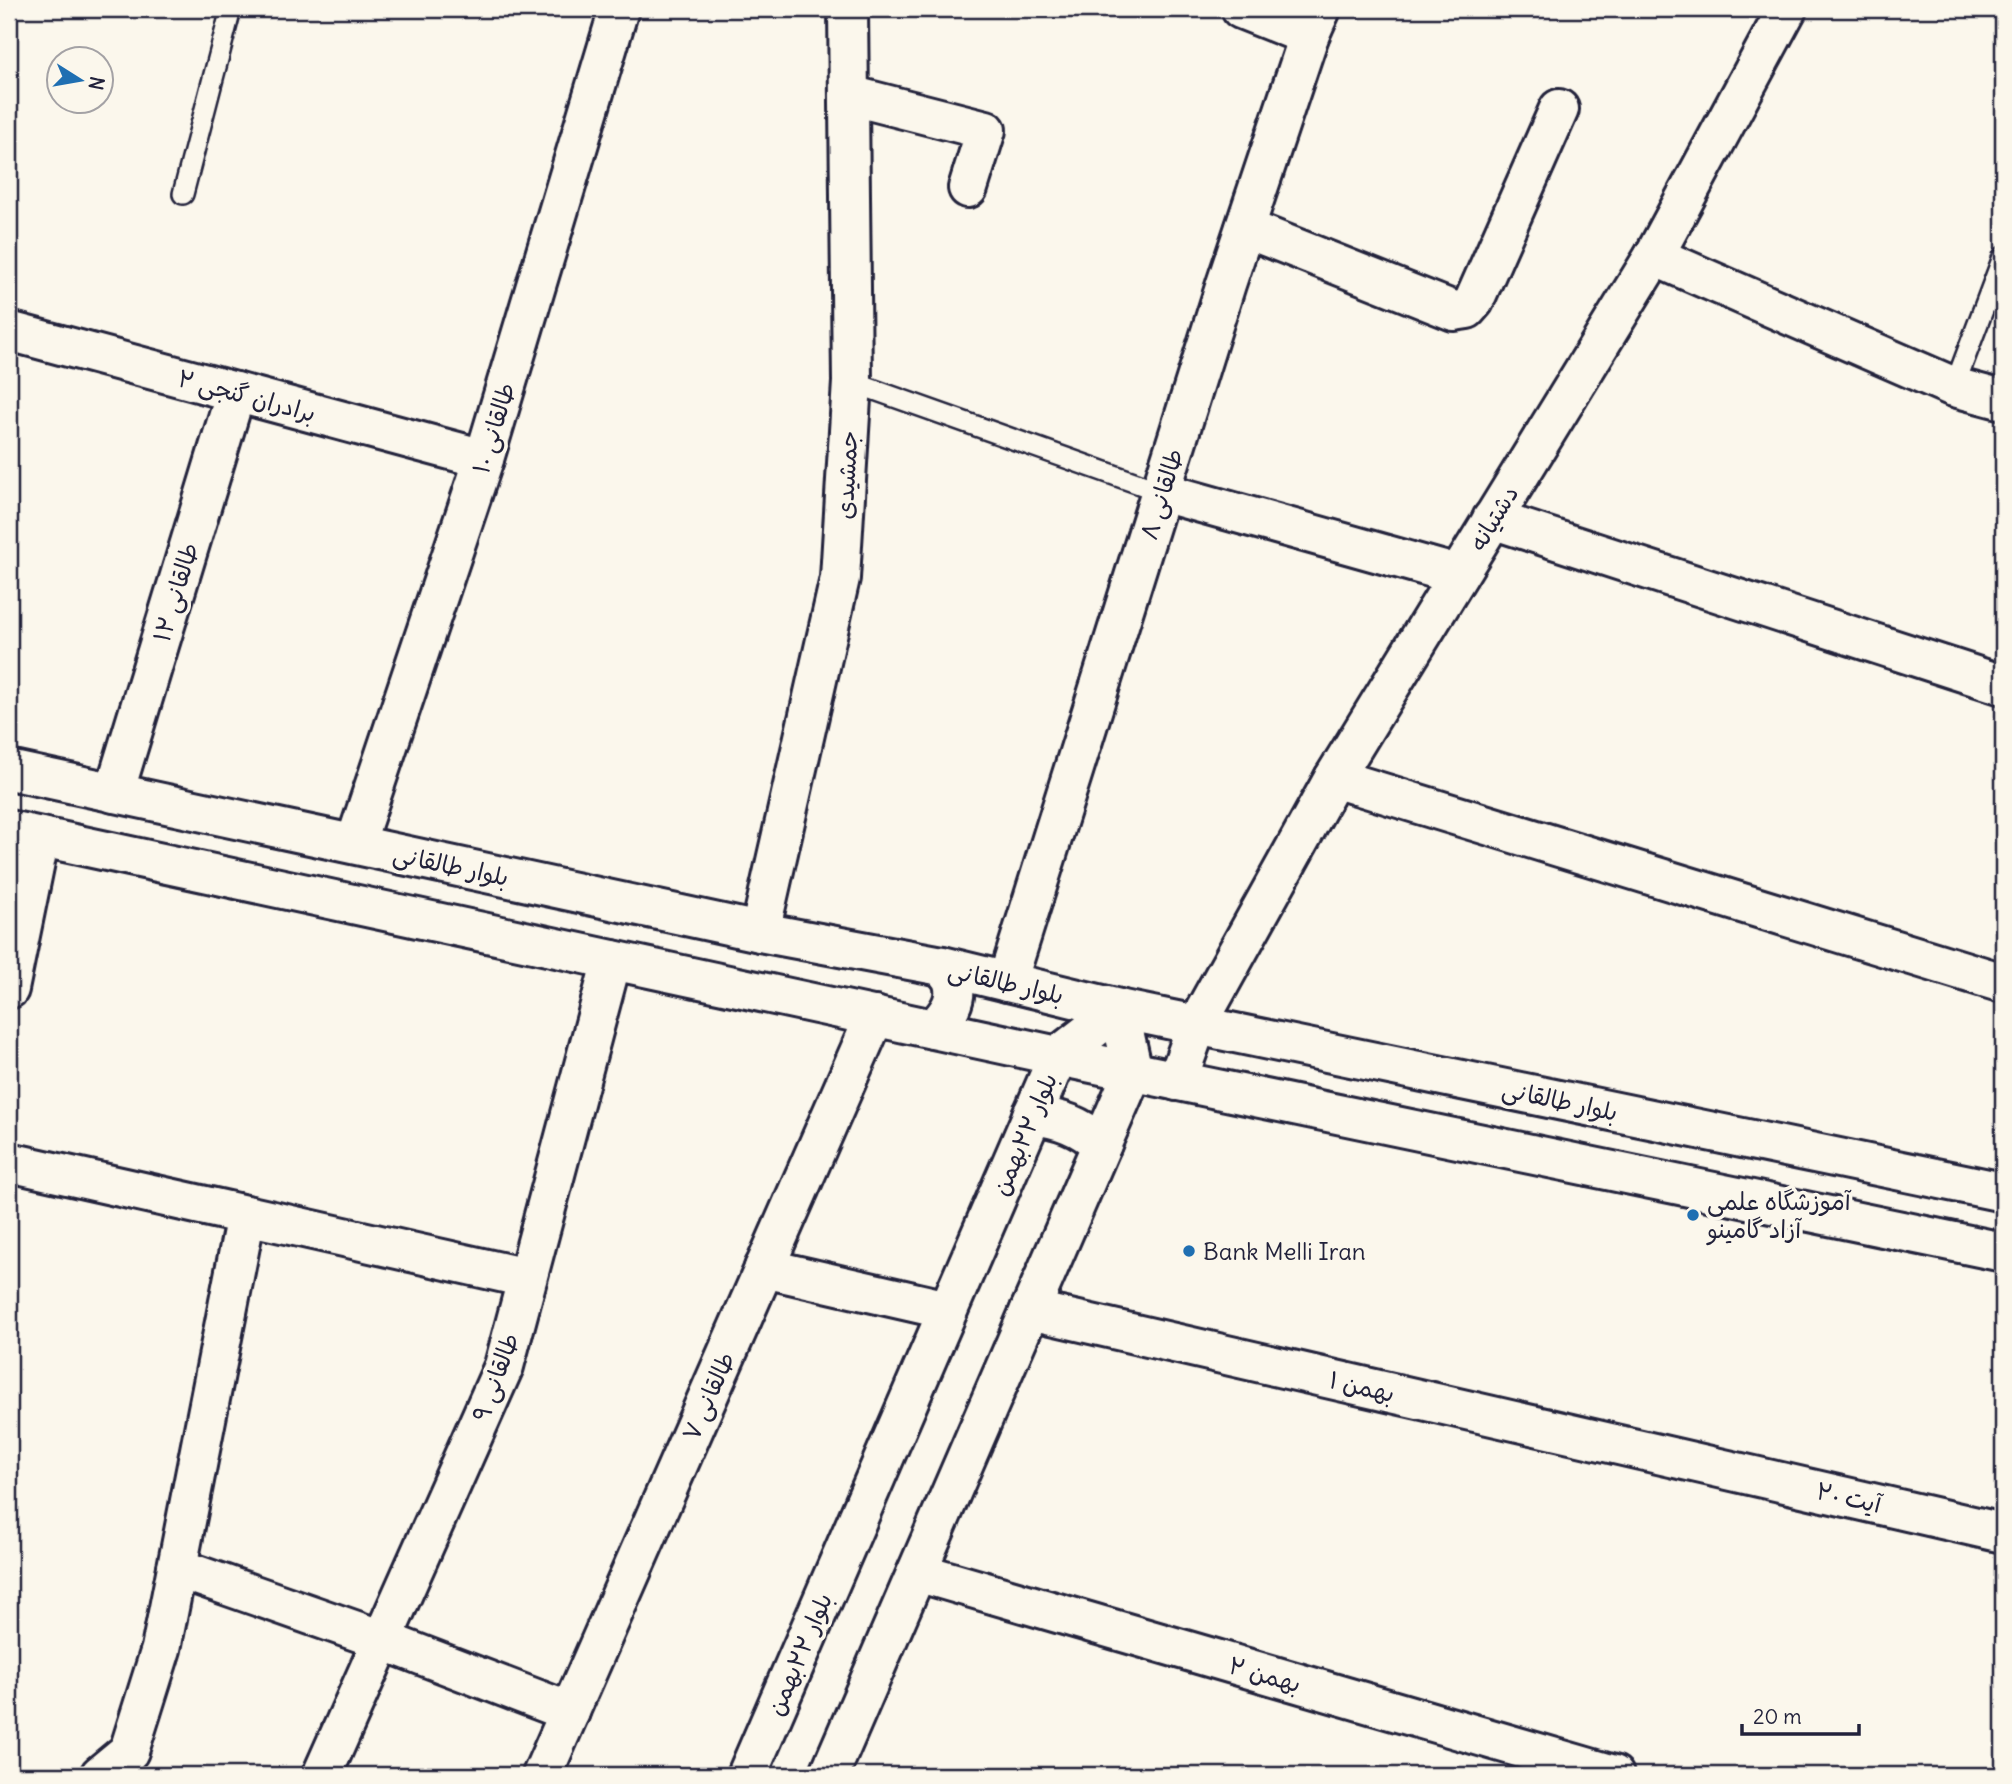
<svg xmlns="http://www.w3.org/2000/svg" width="2012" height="1784" viewBox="0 0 2012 1784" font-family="Delius,'Playpen Sans Arabic',sans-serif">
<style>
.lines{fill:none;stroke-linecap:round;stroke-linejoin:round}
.lane-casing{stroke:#22223b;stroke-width:24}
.street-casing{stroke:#22223b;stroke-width:44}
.secondary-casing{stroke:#22223b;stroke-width:44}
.lane{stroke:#fbf7ec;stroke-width:19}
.street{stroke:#fbf7ec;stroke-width:38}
.secondary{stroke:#fbf7ec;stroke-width:38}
.poi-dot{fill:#1f6fb2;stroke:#fbf7ec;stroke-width:2.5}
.labels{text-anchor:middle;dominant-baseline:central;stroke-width:7;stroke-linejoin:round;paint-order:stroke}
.street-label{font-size:24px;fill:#22223b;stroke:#fbf7ec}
.poi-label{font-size:24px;fill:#22223b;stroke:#fbf7ec;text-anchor:start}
</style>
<rect width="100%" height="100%" fill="#fbf7ec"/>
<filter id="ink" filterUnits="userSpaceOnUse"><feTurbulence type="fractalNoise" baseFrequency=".0143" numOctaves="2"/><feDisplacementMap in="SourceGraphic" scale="14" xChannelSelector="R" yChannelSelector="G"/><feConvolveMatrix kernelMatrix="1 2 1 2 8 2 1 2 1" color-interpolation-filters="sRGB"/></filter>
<g filter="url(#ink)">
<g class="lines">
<defs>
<g id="lane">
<path d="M183,194L231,9"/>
<path d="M852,382L1162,492"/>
<path d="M1954,387L2003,257"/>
</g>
<g id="street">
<path d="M1241,9L1309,36"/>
<path d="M849,95L986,130L968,188"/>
<path d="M1245,228L1454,311L1467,309L1474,301L1559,109"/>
<path d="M1654,256L1954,387L2003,400"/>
<path d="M9,331L484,459"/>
<path d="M1162,492L1458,575"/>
<path d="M1492,519L2003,685"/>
<path d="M1334,778L2003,983"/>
<path d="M114,793L236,392"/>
<path d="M355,844L484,459L619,9"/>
<path d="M760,932L840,578L852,382L848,9"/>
<path d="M1007,982L1226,284L1309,36L1321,9"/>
<path d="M9,989L40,837"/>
<path d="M1177,1081L1197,1025L1334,778L1654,256L1787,9"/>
<path d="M9,1162L527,1278"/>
<path d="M764,1268L948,1310"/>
<path d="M1030,1310L2003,1533"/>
<path d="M177,1568L382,1640L570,1712"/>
<path d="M917,1572L1614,1775"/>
<path d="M100,1775L129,1751L161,1649L246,1215"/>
<path d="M322,1775L504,1366L612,960"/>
<path d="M542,1775L875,1016"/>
</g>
<g id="secondary">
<path d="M9,770L760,932L942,966L1119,1009L2003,1192"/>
<path d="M9,830L1058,1056L2003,1252"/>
<path d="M933,1029C946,1017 960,999 952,980C950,975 945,970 942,966"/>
<path d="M1032,1115C1062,1119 1078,1125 1102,1144"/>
<path d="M747,1775L1058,1056L1119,1009L1133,1072L829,1775"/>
</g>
</defs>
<!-- lane casing -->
<use href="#lane" class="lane-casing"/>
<!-- street casing -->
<use href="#street" class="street-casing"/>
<!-- secondary casing -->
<use href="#secondary" class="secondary-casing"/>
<!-- lane -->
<use href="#lane" class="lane"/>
<!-- street -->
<use href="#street" class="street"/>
<!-- secondary -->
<use href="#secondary" class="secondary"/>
</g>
</g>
<!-- markers -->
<g class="poi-dot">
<circle cx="1693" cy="1215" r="7"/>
<circle cx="1189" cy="1251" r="7"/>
</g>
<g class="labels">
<!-- street labels -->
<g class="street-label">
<text transform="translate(247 395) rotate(15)">برادران گنجی ۲</text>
<text transform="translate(493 428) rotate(-73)">طالقانی ۱۰</text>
<text transform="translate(846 475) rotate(-87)">جمشیدی</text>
<text transform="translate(1161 494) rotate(-73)">طالقانی ۸</text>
<text transform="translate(1493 518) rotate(-59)">دشتیانه</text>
<text transform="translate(175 592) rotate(-73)">طالقانی ۱۲</text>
<text transform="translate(451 865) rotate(12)">بلوار طالقانی</text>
<text transform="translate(1006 982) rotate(13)">بلوار طالقانی</text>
<text transform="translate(1560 1100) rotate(12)">بلوار طالقانی</text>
<text transform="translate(1024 1134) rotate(-67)">بلوار ۲۲بهمن</text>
<text transform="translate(495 1377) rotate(-70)">طالقانی ۹</text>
<text transform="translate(1362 1386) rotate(13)">بهمن ۱</text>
<text transform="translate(708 1396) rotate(-66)">طالقانی ۷</text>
<text transform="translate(1849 1497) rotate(13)">آیت ۲۰</text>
<text transform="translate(799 1654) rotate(-67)">بلوار ۲۲بهمن</text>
<text transform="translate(1265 1674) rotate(16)">بهمن ۲</text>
</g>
<!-- poi labels -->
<g class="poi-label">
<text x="1707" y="1201">آموزشگاه علمی<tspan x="1707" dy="28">آزاد گامینو</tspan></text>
<text x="1203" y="1251">Bank Melli Iran</text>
</g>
</g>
<!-- margin -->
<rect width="2012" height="1784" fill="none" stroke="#fbf7ec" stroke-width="35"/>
<rect x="18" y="18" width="1977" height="1749" fill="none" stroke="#22223b" stroke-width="2.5" filter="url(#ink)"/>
<!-- north arrow -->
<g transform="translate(80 80) rotate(101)"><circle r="33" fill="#fbf7ec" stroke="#a4a2a5" stroke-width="2"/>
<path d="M0-5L12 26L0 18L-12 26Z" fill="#1f6fb2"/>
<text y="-10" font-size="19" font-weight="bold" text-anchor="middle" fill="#22223b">N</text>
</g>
<!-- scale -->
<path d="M1742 1724v10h117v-10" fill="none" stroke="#22223b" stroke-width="3.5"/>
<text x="1753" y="1724" font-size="21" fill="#22223b" stroke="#fbf7ec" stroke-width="5" paint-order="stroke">20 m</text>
</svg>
